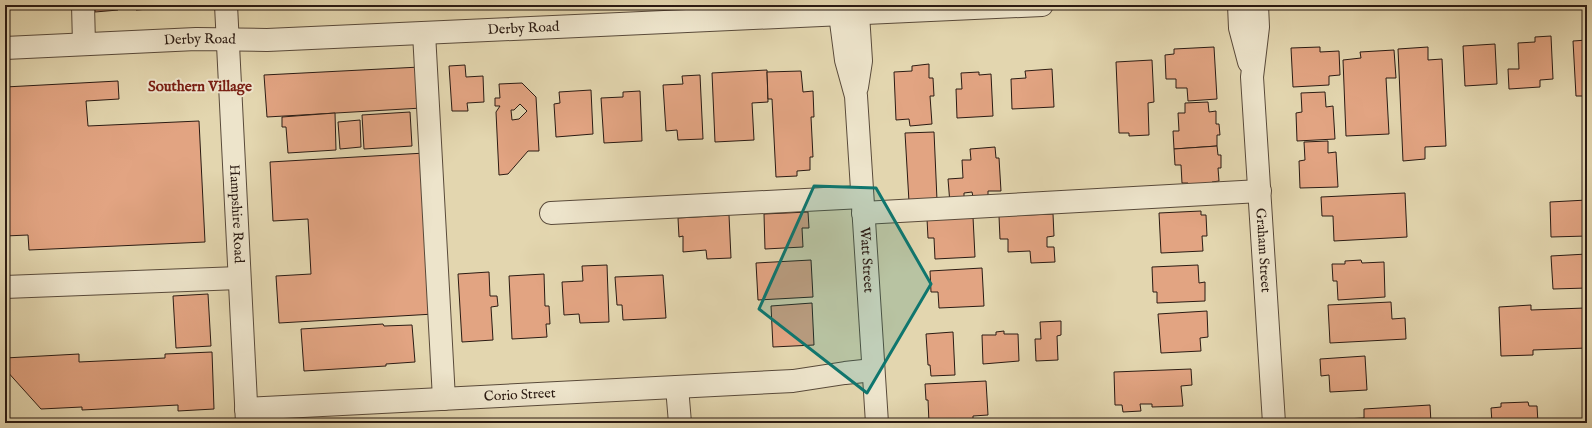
<svg xmlns="http://www.w3.org/2000/svg" width="1592" height="428" viewBox="0 0 1592 428" font-family="'IM FELL English',serif">
<style>
.building{fill:#e2a482;stroke:#2b1b13;fill-rule:evenodd}
.lines{fill:none;stroke-linecap:round;stroke-linejoin:round}
.minor-casing{stroke:#594a3a;stroke-width:24}
.minor{stroke:#ede4cb;stroke-width:22}
.marked{fill:#0f766e;fill-opacity:0.2;stroke:#0f766e;stroke-width:3;stroke-linejoin:round}
.labels{text-anchor:middle;dominant-baseline:central;stroke-width:4;stroke-linejoin:round;paint-order:stroke}
.street-label{font-size:14px;fill:#2b1b13;stroke:#ede4cb}
.neighbourhood-label{font-size:15px;font-weight:bold;fill:#7a1f14;stroke:#ede4cb}
</style>
<rect width="100%" height="100%" fill="#e3d6af"/>
<filter id="stains"><feTurbulence type="fractalNoise" baseFrequency=".005" numOctaves="4"/><feColorMatrix values="0 0 0 0 .2 0 0 0 0 .09 0 0 0 0 .02 0 0 0 .5 -.17"/></filter>
<radialGradient id="worn" r=".72"><stop offset=".6" stop-color="#630" stop-opacity="0"/><stop offset="1" stop-color="#630" stop-opacity=".3"/></radialGradient>
<!-- building -->
<g class="building">
<path d="M95,5H118V10L95,12Z"/>
<path d="M136,5H163V8L136,10Z"/>
<path d="M1551,36L1553,79L1540,80V87L1509,89L1508,69H1519L1518,43L1535,42V37Z"/>
<path d="M1587,40V96H1576L1573,41Z"/>
<path d="M1495,44L1497,84L1465,86L1463,46Z"/>
<path d="M1214,47L1217,99L1188,101L1187,88H1176V79H1166L1165,55L1174,54V49Z"/>
<path d="M1320,47V52L1339,51L1340,75L1329,76V85L1293,87L1291,48Z"/>
<path d="M1428,47V60L1442,59L1446,146L1425,147V159L1403,161L1398,49Z"/>
<path d="M1394,50L1396,78H1386L1389,134L1346,136L1343,60L1361,58L1360,52Z"/>
<path d="M1152,60L1154,102L1148,103L1149,135L1129,136V133H1119L1116,62Z"/>
<path d="M929,64V78H933L934,96H930L932,124L910,126L909,119L896,120L894,72L912,71V66Z"/>
<path d="M465,65L466,77L483,76L484,102L467,103L468,111H452L449,66Z"/>
<path d="M420,67L422,108L267,117L264,75Z"/>
<path d="M1052,69L1054,107L1012,109L1011,79L1026,78L1025,71Z"/>
<path d="M767,70L768,102L752,103L754,140L715,142L712,73Z"/>
<path d="M801,71L803,92L813,91L814,117H811L813,157H810V170L797,171V176L776,177L772,99H768L767,72Z"/>
<path d="M979,72V75L991,74L993,116L957,118L956,89H962L961,73Z"/>
<path d="M700,75L703,139L678,140L677,130L666,131L663,85L683,84L682,76Z"/>
<path d="M118,81L119,99L86,101L88,126L199,121L205,242L29,250L28,235L5,236V87Z"/>
<path d="M522,83L536,97L539,151H528L508,174L499,175L496,112L500,106H495V98H500L499,84ZM520,104L527,111L519,119L512,120L511,110H514Z"/>
<path d="M591,90L593,134L556,137L554,104L560,103L559,92Z"/>
<path d="M640,91L642,141L604,143L601,98L623,97V92Z"/>
<path d="M1325,92L1326,107L1333,106L1335,139L1297,141L1296,113L1302,112L1301,93Z"/>
<path d="M1208,102L1209,112L1216,111V124H1219L1220,135H1217V146L1174,149L1173,131H1179L1178,113H1185V103Z"/>
<path d="M410,112L412,146L364,149L362,115Z"/>
<path d="M335,113L336,150L288,153L286,127H282V117Z"/>
<path d="M360,120L361,147L340,149L338,122Z"/>
<path d="M934,132L937,200L909,202L905,133Z"/>
<path d="M1328,141V153L1336,152L1338,187L1300,188L1299,161L1305,160L1304,142Z"/>
<path d="M1217,146L1218,155H1221V168H1218L1219,181L1212,182L1213,191L1189,192L1188,183H1182L1181,165H1175L1174,149Z"/>
<path d="M995,147L996,158H999L1001,191H988V196L973,197L972,192L964,193V204H950L948,179L963,178L962,160H971L970,149Z"/>
<path d="M425,153L434,314L279,323L276,276L311,274L308,219L273,221L270,162Z"/>
<path d="M1405,193L1407,237L1334,241L1333,216H1322L1321,197Z"/>
<path d="M1587,200V236L1551,237L1550,202Z"/>
<path d="M1201,211V215H1206L1207,236H1202L1203,251L1161,253L1159,213Z"/>
<path d="M808,212L809,228H802L803,247L765,249L764,214Z"/>
<path d="M1053,214L1054,236L1047,237V247H1054L1055,262L1031,263L1030,251L1008,252V239H1000L999,216Z"/>
<path d="M729,215L731,258L707,259L706,250L683,252V236L679,237L678,218Z"/>
<path d="M973,217L975,257L935,259L934,238H928L927,219Z"/>
<path d="M1587,254V288L1553,289L1551,256Z"/>
<path d="M811,260L813,297L758,300L756,263Z"/>
<path d="M1361,260L1362,263L1384,262L1385,297L1338,300L1337,281H1333L1332,264H1345V261Z"/>
<path d="M607,265L609,322L580,323L579,314L564,315L562,282L583,281L582,266Z"/>
<path d="M1198,265L1199,283L1205,282V301L1157,303V292H1153L1152,267Z"/>
<path d="M982,268L984,306L939,308L938,292H931L930,271Z"/>
<path d="M489,272L490,296H497L498,306L491,307L493,340L462,342L458,274Z"/>
<path d="M544,274L545,306H549L550,324H546L547,337L512,339L509,276Z"/>
<path d="M663,275L666,318L623,320L622,305H617L615,277Z"/>
<path d="M208,294L211,346L176,348L173,296Z"/>
<path d="M1391,302L1392,319L1405,318L1406,339L1330,343L1328,305Z"/>
<path d="M1587,302V352V348L1533,350V355L1501,356L1499,307L1531,305V310L1585,308L1584,303Z"/>
<path d="M812,303L814,345L773,347L771,306Z"/>
<path d="M1207,311L1208,337L1200,338L1201,351L1161,353L1158,314Z"/>
<path d="M1061,321V335L1057,336L1058,360L1036,361L1035,339H1041L1040,322Z"/>
<path d="M383,324L384,326L412,325L415,362L386,364V366L304,371L301,329Z"/>
<path d="M1004,331V334H1018L1019,361L983,364L982,335H996V332Z"/>
<path d="M953,332L955,375L931,376L930,365H928L926,334Z"/>
<path d="M212,352L214,409L178,411V405L82,410V407L41,409L5,369V358L79,354V362L165,358V354Z"/>
<path d="M1365,356L1367,390L1330,392L1329,375L1321,376L1320,359Z"/>
<path d="M1191,369L1192,385L1181,386L1183,406L1152,407V404H1140L1141,411L1123,412L1122,405H1115L1114,372Z"/>
<path d="M986,381L988,415L973,416V422L929,423L928,400H926L925,384Z"/>
<path d="M1528,402L1529,406H1537L1538,423H1492L1491,408L1501,407V403Z"/>
<path d="M1430,405L1431,423H1324V420L1364,418V409Z"/>
<path d="M1211,419V423H1154V422Z"/>
</g>
<g class="lines">
<defs>
<g id="minor">
<path d="M83,5L84,44"/>
<path id="s1" d="M226,5L247,423"/>
<path d="M1239,5L1240,28L1249,62"/>
<path id="s2" d="M1257,5L1258,27L1252,77L1274,423"/>
<path id="s3" d="M840,14L846,60L856,96L877,423"/>
<path d="M424,33L444,399"/>
<path id="s4" d="M5,48L196,39L267,40L1042,5"/>
<path d="M857,87L861,61L858,14"/>
<path d="M551,213L862,197"/>
<path d="M863,213L1260,191"/>
<path d="M5,287L239,278"/>
<path d="M677,387L680,423"/>
<path id="s5" d="M246,409L793,381L845,373L873,370"/>
</g>
</defs>
<!-- minor casing -->
<use href="#minor" class="minor-casing"/>
<!-- minor -->
<use href="#minor" class="minor"/>
</g>
<!-- marked area -->
<path class="marked" d="M814,186L876,188L931,284L867,393L759,309Z"/>
<g class="labels">
<!-- street labels -->
<g class="street-label">
<text stroke="none"><textPath href="#s4" startOffset="519">Derby Road</textPath></text>
<text stroke="none"><textPath href="#s4" startOffset="195">Derby Road</textPath></text>
<text stroke="none"><textPath href="#s1" startOffset="209">Hampshire Road</textPath></text>
<text stroke="none"><textPath href="#s2" startOffset="246">Graham Street</textPath></text>
<text stroke="none"><textPath href="#s3" startOffset="248">Watt Street</textPath></text>
<text stroke="none"><textPath href="#s5" startOffset="274">Corio Street</textPath></text>
</g>
<!-- neighbourhood labels -->
<g class="neighbourhood-label">
<text x="200" y="86">Southern Village</text>
</g>
</g>
<!-- margin -->
<rect width="1592" height="428" fill="none" stroke="#e3d6af" stroke-width="20"/>
<rect x="6" y="6" width="1580" height="416" fill="none" stroke="#2b1b13" stroke-width="2"/>
<rect x="10" y="10" width="1572" height="408" fill="none" stroke="#2b1b13"/>
<rect width="100%" height="100%" filter="url(#stains)"/>
<rect width="100%" height="100%" fill="url(#worn)"/>
</svg>
